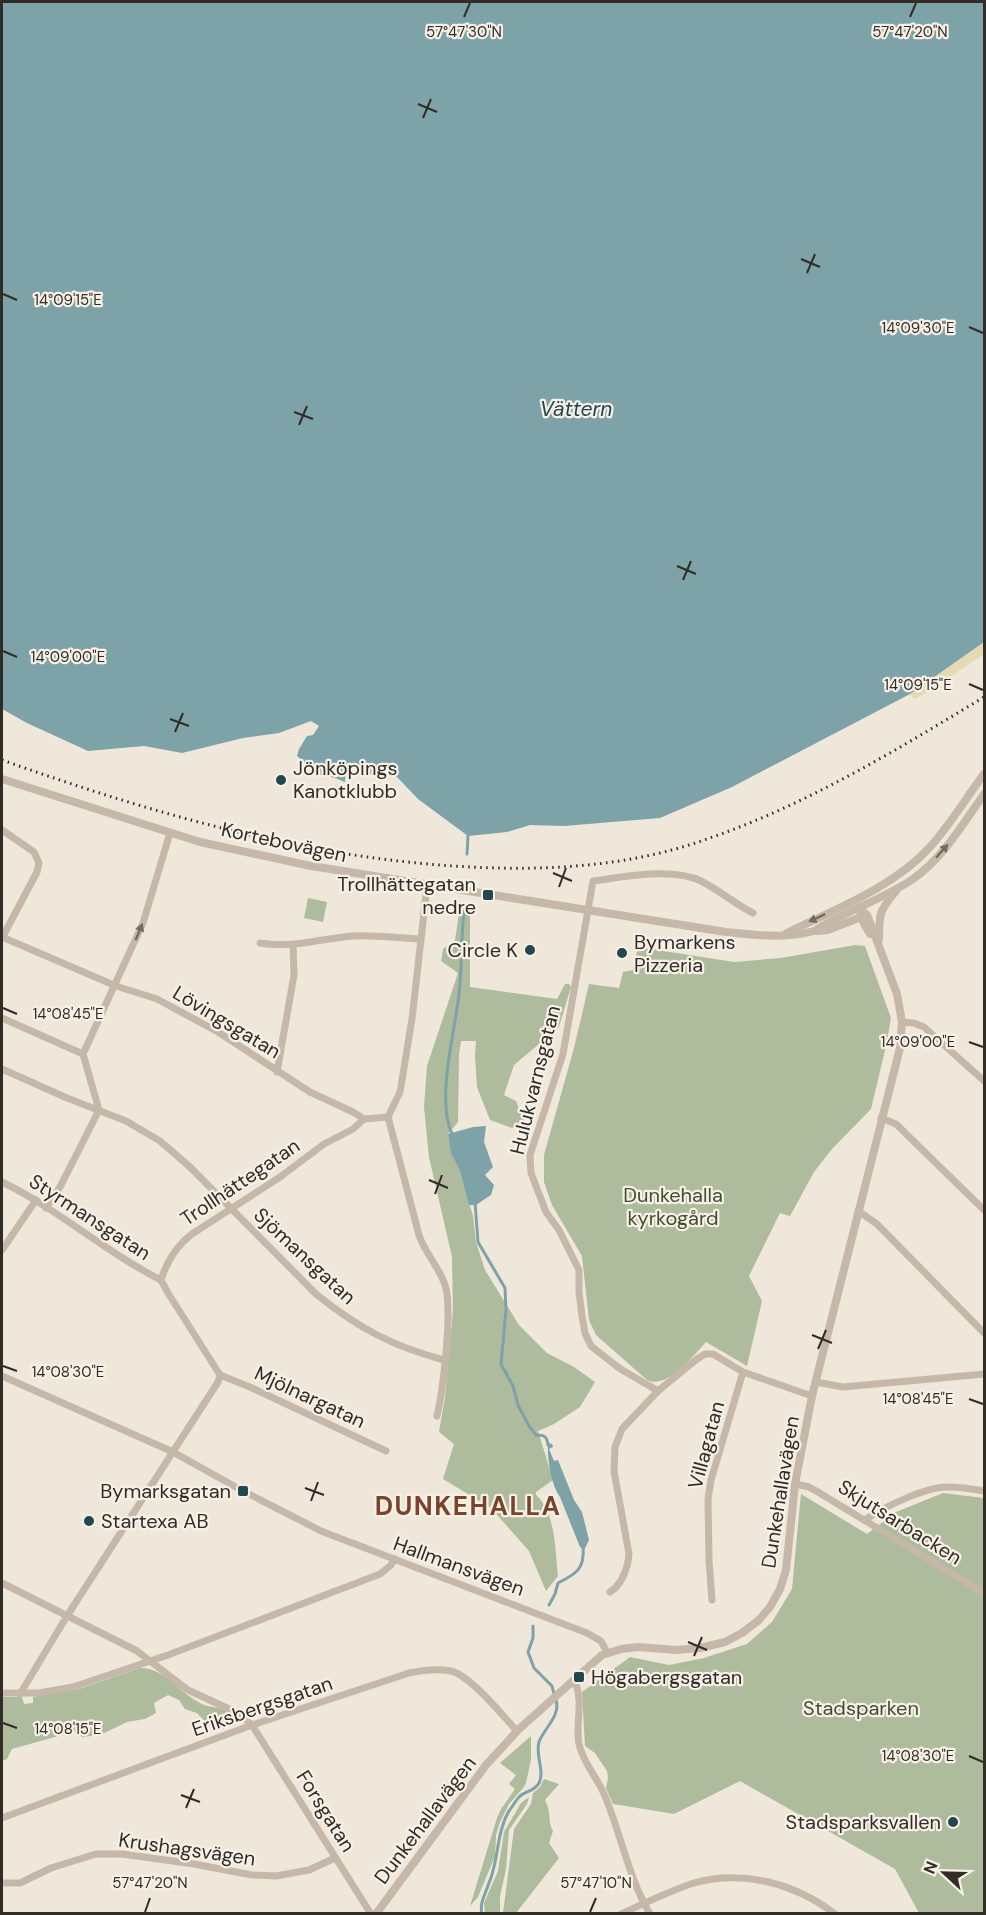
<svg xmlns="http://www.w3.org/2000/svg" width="986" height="1915" viewBox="0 0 986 1915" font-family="'DM Sans',sans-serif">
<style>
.green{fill:#aebb9c}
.sand{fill:#e6dab4}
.water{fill:#7da2a8}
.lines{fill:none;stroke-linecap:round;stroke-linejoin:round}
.stream{stroke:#7da2a8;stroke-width:3}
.minor{stroke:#c5b8a8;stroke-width:7}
.tertiary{stroke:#c5b8a8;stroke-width:8}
.rail{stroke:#322c27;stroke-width:3;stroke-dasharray:1.5 4.5;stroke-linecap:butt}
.oneway{fill:#746b61}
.ticks{fill:none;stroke:#322c27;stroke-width:2}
.poi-dot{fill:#22474f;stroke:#f6f0e6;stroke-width:2}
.labels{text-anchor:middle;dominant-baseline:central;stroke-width:4.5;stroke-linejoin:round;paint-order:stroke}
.poi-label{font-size:20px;fill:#322c27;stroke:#f6f0e6;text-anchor:start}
.street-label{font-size:20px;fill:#322c27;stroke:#f6f0e6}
.park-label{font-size:20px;fill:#3f4e2e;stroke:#f6f0e6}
.water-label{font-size:21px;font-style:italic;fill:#22474f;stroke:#f6f0e6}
.district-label{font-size:26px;font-weight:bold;letter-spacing:1.5px;fill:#78442a;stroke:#f6f0e6}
.ticks-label{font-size:15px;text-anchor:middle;fill:#322c27;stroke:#f6f0e6;stroke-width:4.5;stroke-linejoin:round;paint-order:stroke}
</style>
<rect width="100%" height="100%" fill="#eee7da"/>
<!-- green -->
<g class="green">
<path d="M308,898L327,902L323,922L304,918Z"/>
<path d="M459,913H470V987L557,999L565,984H569L571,987L559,1027L514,1065L504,1095L516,1101L525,1123L512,1128L490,1120L477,1087L475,1056L476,1041H461L459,1054L458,1122L448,1134L451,1152L460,1171L473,1216L476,1242L485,1270L519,1325L547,1353L574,1367L595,1382L580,1407L554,1424L538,1431L553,1480L536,1492V1495C556,1513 555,1550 558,1576L546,1591L529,1551L491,1508L443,1479L454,1444L439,1432L445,1397L453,1310L452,1257L429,1157L424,1107L427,1066L458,973L441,961L443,949L455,940Z"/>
<path d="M855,945L865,946L891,1018L886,1046L871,1109L832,1149L814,1172L790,1216L780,1213L749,1276L762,1301L747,1366L706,1342C693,1356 667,1390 647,1380L596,1335L589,1320L582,1256L552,1205L544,1182V1155L574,1048L589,984L619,988L623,972L633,970L638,947L734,962L781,958Z"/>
<path d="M943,1493L984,1498V1913H919L895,1869L740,1781L674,1814L613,1804L606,1788L608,1778L607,1771L595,1753L585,1746L582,1692L630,1657L669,1665L704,1658L747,1644L772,1622L792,1589L801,1494L867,1534L896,1512Z"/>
<path d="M140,1668C165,1668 179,1692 200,1703C213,1710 230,1705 237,1720L236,1724L221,1729L208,1725L197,1713L185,1709L179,1700L168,1695L154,1703L156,1713L145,1719L127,1722L100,1735L82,1737L76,1731L12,1749L7,1759L2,1761V1697H22L24,1704L33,1703V1697L79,1689Z"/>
<path d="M531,1736V1759L526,1783L524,1787L509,1804L500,1822L496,1835L495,1856L478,1897L470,1906L497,1818L501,1809L515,1789L509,1784L516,1775L500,1763Z"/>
<path d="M544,1779L559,1784L545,1800C552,1813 547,1821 553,1831L549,1843L559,1858L516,1913H503L514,1829L531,1804L533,1793L540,1787Z"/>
<path d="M529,1797L527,1804L509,1830L506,1869L500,1896V1913H485L484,1903L498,1871L504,1832L521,1803Z"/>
</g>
<!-- sand -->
<path class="sand" d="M984,642V654L923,695L914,699L910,694Z"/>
<!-- water -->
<g class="water">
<path d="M2,2H984V642L910,694L732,787L660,818L564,826L530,825L507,832L468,836L418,799L397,777L381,772L372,775L358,767H346L345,782L335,778L318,774L297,756L299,749L307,736L313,735L319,726L311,721L279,733L243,738L182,753L144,746L88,751L27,723L2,709Z"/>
<path d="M486,1126L484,1142L493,1167L485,1175L494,1185L491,1195L476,1205H469L460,1171L451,1153L448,1134L473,1127Z"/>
<path d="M548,1443L552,1444L553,1447L549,1449L554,1461L558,1460L574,1500L582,1512L589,1540L584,1550L580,1547L560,1497C551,1485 547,1459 548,1443Z"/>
</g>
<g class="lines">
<!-- stream -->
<g class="stream">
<path d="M467,854L468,836"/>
<path d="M453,1136C435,1102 455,1032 459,994C462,966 461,938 464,910"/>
<path d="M475,1202L478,1242L505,1288L506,1310L501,1364L513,1386L518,1405L529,1426L536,1435C544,1435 547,1436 548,1445"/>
<path d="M549,1605L555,1594L558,1583C576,1574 585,1569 583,1547"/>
<path d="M533,1626V1638L528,1652L534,1668L552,1686L554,1694"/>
<path d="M482,1914C479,1904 486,1892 489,1883C499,1860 496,1833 509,1811C512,1807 516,1800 520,1796C526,1791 535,1791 539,1783C545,1771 535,1755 539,1742C544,1728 561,1716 556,1700"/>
</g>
<!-- minor -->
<g class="minor">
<path d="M2,830L34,852L39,863L37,872L2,938"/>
<path d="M2,937L116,986L157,999L218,1032L310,1092L353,1112L364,1119"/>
<path d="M260,943C292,949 322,938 354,936C376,935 398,938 420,939"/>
<path d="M2,1018L83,1054"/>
<path d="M902,1022L914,1023L924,1027L984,1081"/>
<path d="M2,1069L67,1098L126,1121L160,1141L190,1167L316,1294C358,1328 392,1346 444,1360"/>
<path d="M277,1072L294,975L293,945"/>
<path d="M388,1117L419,1235C425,1253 439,1267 445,1285C453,1308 443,1390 437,1416"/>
<path d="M881,1118L896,1124L984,1210"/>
<path d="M2,1182C58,1209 105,1252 161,1280"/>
<path d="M46,1208L60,1187L99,1110L83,1054L143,923L170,833"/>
<path d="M858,1211L877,1224L984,1333"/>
<path d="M2,1250L36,1200"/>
<path d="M220,1375L250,1387L386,1451"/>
<path d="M2,1376L173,1452L243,1491L321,1531L587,1633L601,1641L607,1652"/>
<path d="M816,1382L843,1387L984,1374"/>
<path d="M658,1391L619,1368L591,1346L585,1333L582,1316L579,1292V1270L559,1230L546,1212L531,1173L530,1155L563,1054L593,881C624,877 672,867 701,881C719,890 735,904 753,913"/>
<path d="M795,1484L809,1487L818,1492L984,1593"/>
<path d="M865,1520C884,1507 925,1487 947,1487C959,1487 973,1489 984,1491"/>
<path d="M2,1583L137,1651L188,1690L240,1714L252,1725L371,1914"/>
<path d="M610,1592C622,1585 628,1567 629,1554L614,1471L615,1447L622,1429L658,1391L697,1359L705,1354H713L743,1372L812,1396"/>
<path d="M712,1600L709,1561L708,1499L711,1480L743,1372"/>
<path d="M575,1681C584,1704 575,1722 579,1744C583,1763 597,1777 604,1794C621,1833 628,1877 650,1914"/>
<path d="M2,1693H39L73,1687L168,1655L380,1574L390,1566L395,1559"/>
<path d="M20,1694L67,1616L218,1382L220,1375L168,1293L161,1280C167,1261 176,1246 192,1234L280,1177L324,1144L353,1129L364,1119L388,1117L400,1092L404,1068L412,1019L427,886"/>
<path d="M2,1818L252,1725L409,1673C423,1670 437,1668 451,1671C471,1676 502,1715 517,1731"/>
<path d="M2,1883H20L51,1868L96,1854H122L194,1864L252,1875L276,1876L309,1870L335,1858"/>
<path d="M621,1914C645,1903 669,1891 694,1883C743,1869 796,1884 835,1914"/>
</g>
<!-- tertiary -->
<g class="tertiary">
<path d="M2,779L200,842L311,866L726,932C756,935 786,939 814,931C845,911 882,900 913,879C943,858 963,824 984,794"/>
<path d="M859,908L864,924L870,934"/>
<path d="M818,931L828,930L861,917"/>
<path d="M785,934C833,910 893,888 930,847C950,825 966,798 984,774"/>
<path d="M879,939C879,914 879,911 896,891"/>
<path d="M376,1914L486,1765L519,1729L602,1655L621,1649L638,1647L676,1650L700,1648L725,1642L742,1633L759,1620L770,1607L780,1589L786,1570L795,1484L812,1396L900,1048L902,1022L897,994L869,920L867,915L859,908"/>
</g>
<!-- rail -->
<path class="rail" d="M2,760C154,814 309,859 471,867C551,871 632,866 707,839C806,805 895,751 984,697"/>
</g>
<!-- one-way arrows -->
<defs><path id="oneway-solid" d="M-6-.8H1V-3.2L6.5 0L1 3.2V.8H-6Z" transform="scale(1.5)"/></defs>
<g class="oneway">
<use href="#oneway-solid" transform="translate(942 851) rotate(-49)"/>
<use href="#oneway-solid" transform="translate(817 918) rotate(155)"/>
<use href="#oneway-solid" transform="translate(139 932) rotate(-67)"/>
</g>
<!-- ticks -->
<path class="ticks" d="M464,17L470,3M910,17L916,3M418,104L437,112M423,118L431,99M801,259L820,267M807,273L815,254M3,294L17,300M969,327L983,333M294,412L313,419M299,425L307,406M677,566L696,574M683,580L691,561M3,651L17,657M969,684L983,690M170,719L189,726M175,732L183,713M553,873L572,881M559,887L566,868M3,1008L17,1014M969,1042L983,1047M429,1180L448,1188M435,1194L442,1175M812,1335L832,1343M818,1349L826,1330M3,1366L17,1371M969,1399L983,1404M305,1488L324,1495M311,1501L318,1482M688,1642L707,1650M694,1656L702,1637M3,1723L17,1728M969,1756L983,1762M181,1795L200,1802M186,1808L194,1789M145,1912L150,1898M590,1912L596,1898"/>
<!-- markers -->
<g class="poi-dot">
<circle cx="281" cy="780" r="6"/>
<rect x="482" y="889" width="12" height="12" rx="3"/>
<circle cx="530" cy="950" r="6"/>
<circle cx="622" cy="953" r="6"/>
<rect x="237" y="1485" width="12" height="12" rx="3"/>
<circle cx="89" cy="1521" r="6"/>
<rect x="573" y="1671" width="12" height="12" rx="3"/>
<circle cx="953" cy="1822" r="6"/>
</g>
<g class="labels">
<!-- poi labels -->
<g class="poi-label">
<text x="293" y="768">Jönköpings<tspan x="293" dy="23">Kanotklubb</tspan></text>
<text x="476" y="884" text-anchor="end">Trollhättegatan<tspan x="476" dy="23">nedre</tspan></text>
<text x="634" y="942">Bymarkens<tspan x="634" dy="23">Pizzeria</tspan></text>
<text x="518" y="950" text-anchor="end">Circle K</text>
<text x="231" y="1491" text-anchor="end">Bymarksgatan</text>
<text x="101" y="1521">Startexa AB</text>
<text x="591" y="1677">Högabergsgatan</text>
<text x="941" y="1822" text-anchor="end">Stadsparksvallen</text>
</g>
<!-- street labels -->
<g class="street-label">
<text transform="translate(284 842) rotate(12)">Kortebovägen</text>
<text transform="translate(227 1022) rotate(31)">Lövingsgatan</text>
<text transform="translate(535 1080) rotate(-76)">Hulukvarnsgatan</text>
<text transform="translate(240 1182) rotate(-34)">Trollhättegatan</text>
<text transform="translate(90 1217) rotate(33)">Styrmansgatan</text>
<text transform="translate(305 1256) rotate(43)">Sjömansgatan</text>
<text transform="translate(310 1397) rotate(25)">Mjölnargatan</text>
<text transform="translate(706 1445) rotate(-75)">Villagatan</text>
<text transform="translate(780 1492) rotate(-81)">Dunkehallavägen</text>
<text transform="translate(900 1522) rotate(32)">Skjutsarbacken</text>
<text transform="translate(459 1566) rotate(20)">Hallmansvägen</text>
<text transform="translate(262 1706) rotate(-19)">Eriksbergsgatan</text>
<text transform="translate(326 1811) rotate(58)">Forsgatan</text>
<text transform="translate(425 1820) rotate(-53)">Dunkehallavägen</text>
<text transform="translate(187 1849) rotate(8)">Krushagsvägen</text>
</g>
<!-- park labels -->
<g class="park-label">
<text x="673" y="1195">Dunkehalla<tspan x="673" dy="23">kyrkogård</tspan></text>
<text x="861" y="1708">Stadsparken</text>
</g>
<!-- water labels -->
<g class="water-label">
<text x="576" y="409">Vättern</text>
</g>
<!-- district labels -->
<g class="district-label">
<text x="468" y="1506">DUNKEHALLA</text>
</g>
</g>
<g class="ticks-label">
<text x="464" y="37">57°47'30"N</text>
<text x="910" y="37">57°47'20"N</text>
<text x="68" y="305">14°09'15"E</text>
<text x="918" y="333">14°09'30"E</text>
<text x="68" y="662">14°09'00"E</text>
<text x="918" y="690">14°09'15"E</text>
<text x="68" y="1019">14°08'45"E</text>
<text x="918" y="1047">14°09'00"E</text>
<text x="68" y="1377">14°08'30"E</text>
<text x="918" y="1404">14°08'45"E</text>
<text x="68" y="1734">14°08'15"E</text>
<text x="918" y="1761">14°08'30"E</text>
<text x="150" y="1888">57°47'20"N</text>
<text x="596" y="1888">57°47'10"N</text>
</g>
<!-- border -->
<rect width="986" height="1915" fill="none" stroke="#322c27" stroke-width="6"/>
<!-- north arrow -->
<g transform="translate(944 1873) rotate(292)" stroke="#f6f0e6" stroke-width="4.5" paint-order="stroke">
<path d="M0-4.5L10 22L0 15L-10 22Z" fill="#322c27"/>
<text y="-9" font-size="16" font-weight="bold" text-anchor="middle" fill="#322c27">N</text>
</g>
</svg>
